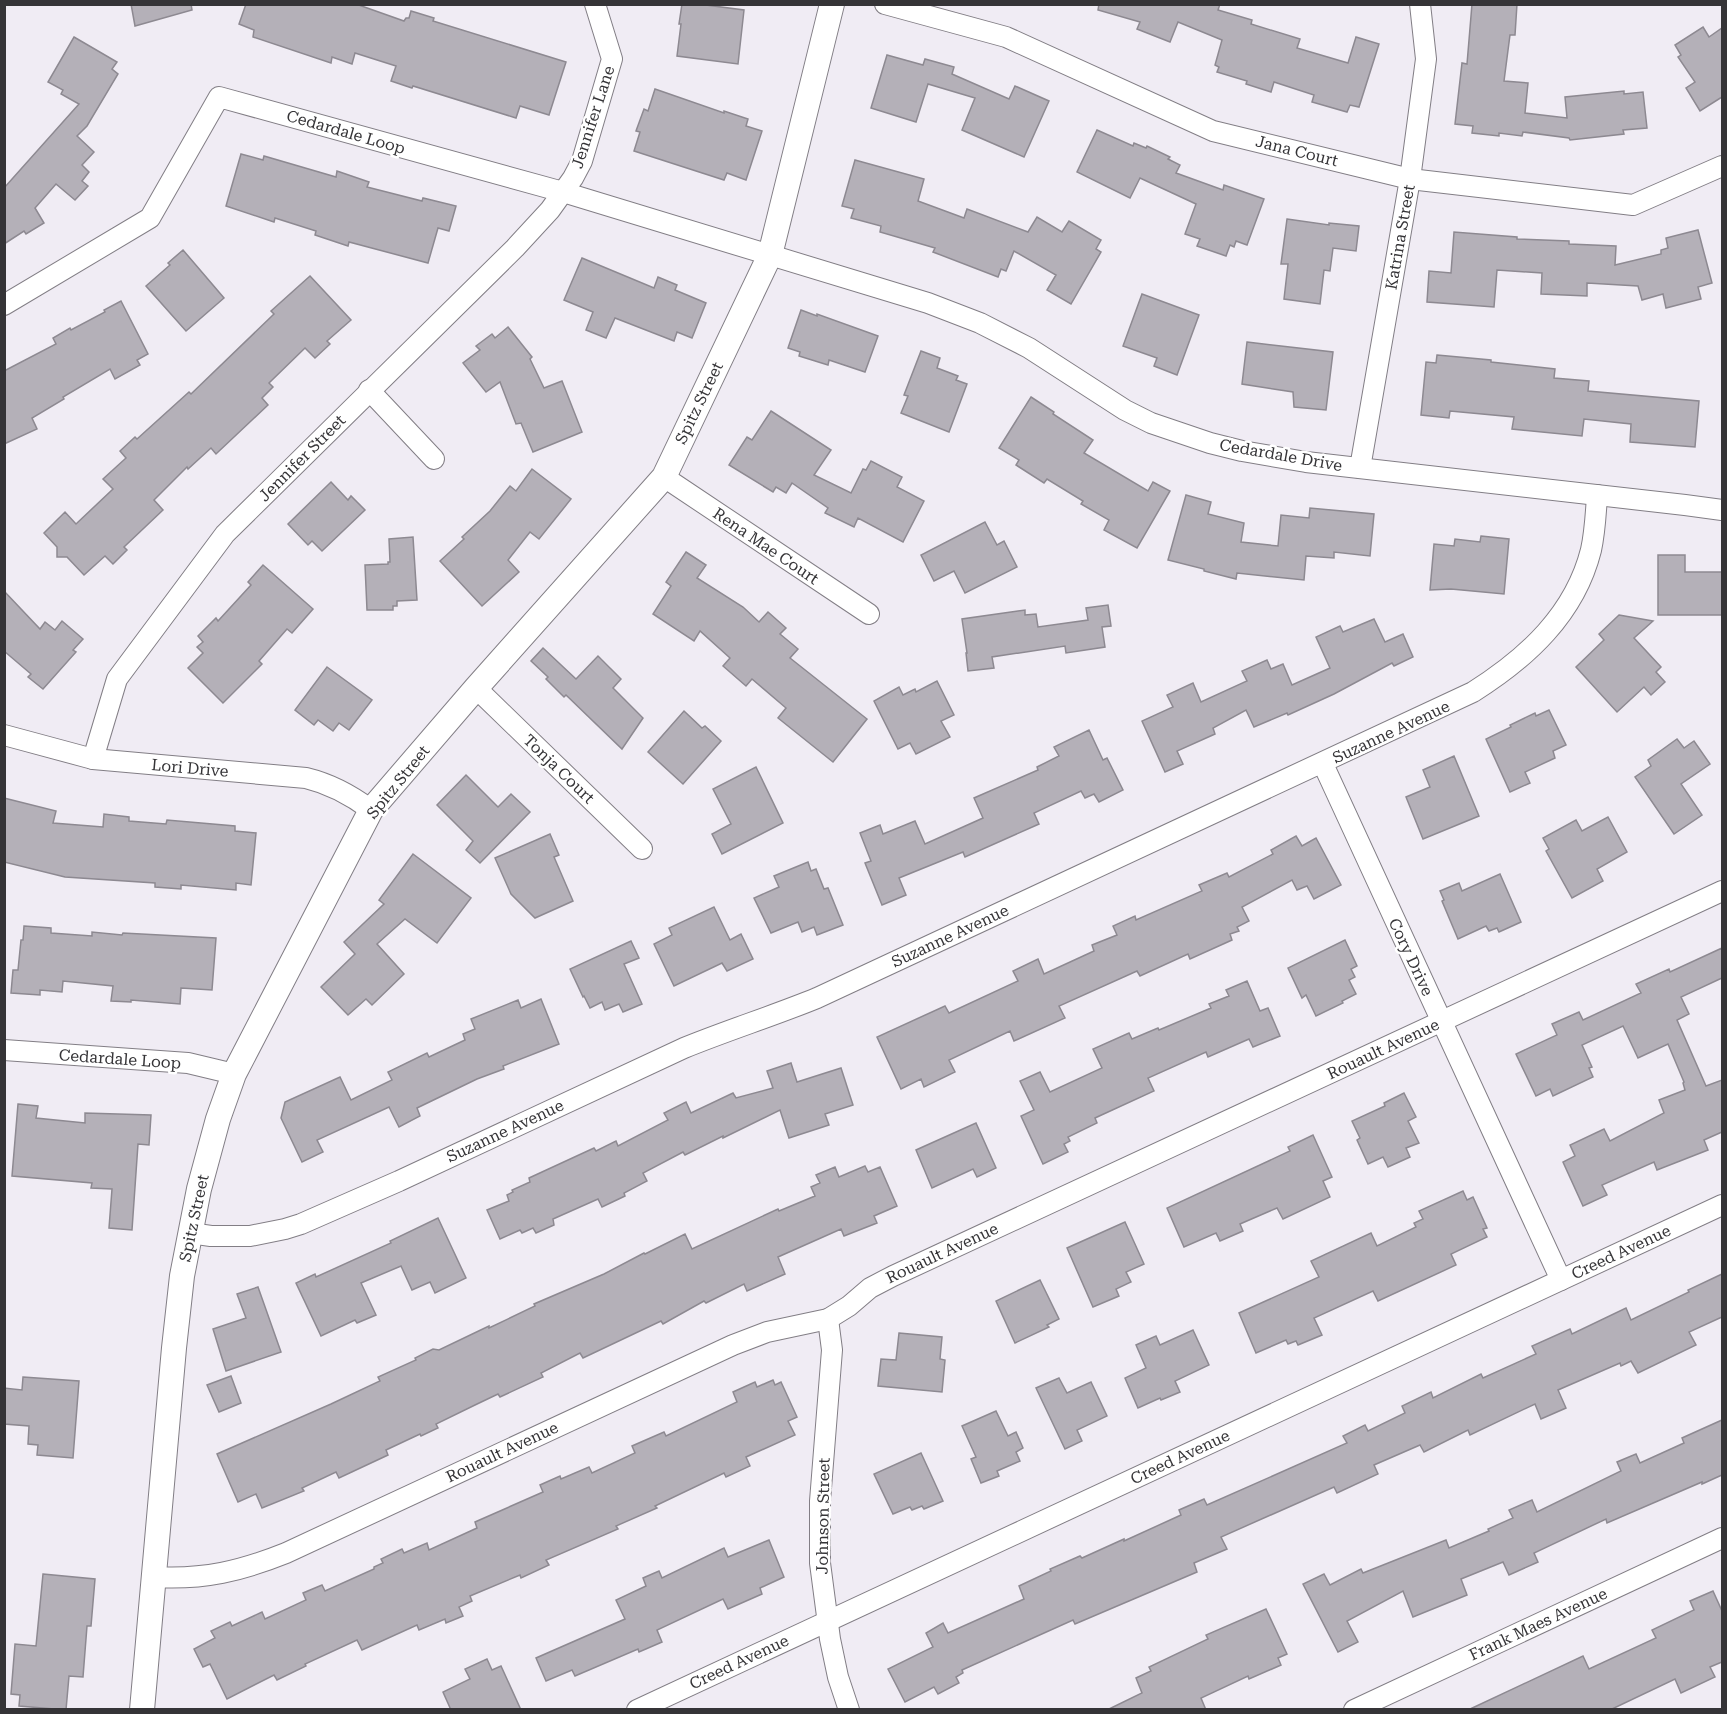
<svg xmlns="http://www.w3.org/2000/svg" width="1727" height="1714" viewBox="0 0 1727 1714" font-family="'Roboto Serif',serif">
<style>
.building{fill:#b4b0b8;stroke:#8d8991;stroke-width:1.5}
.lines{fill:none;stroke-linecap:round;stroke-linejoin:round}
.minor-casing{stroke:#827e85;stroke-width:22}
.tertiary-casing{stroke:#827e85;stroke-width:26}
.minor{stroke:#fff;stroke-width:20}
.tertiary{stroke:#fff;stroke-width:24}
.labels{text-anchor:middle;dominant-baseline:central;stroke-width:5;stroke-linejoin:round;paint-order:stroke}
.street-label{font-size:16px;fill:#353437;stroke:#fff}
</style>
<rect width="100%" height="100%" fill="#f0ecf4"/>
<!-- building -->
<g class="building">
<path d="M131,4H191L192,10L135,26Z"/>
<path d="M246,4H356L404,21L406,18H409L411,11L434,18L433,21L566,62L549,115L520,106L516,118L413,86L412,88L391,81L396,66L355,53L352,64L332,57L331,63L253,37L254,30L239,24Z"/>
<path d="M682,4H698L744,10L738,64L677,56L681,24H679Z"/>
<path d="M1099,4H1220L1218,10L1252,20L1251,24L1300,39L1297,48L1348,63L1356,37L1379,44L1359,107L1350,105L1347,112L1312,102L1314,95L1274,82L1271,92L1246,84L1247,81L1217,72L1219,67L1215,65L1222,40L1178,22L1170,42L1137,29L1140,22L1098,10Z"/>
<path d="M1472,4H1517L1515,35H1510L1504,81L1528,83L1525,113L1567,118L1565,97L1624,91V94L1643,92L1647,128L1623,130L1624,134L1570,140L1569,138L1523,132L1522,136L1499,133V136L1472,133L1473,126L1455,124L1462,63L1467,64Z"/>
<path d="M1703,27L1709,37L1722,28V97L1700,111L1686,88L1695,82L1678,57L1681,55L1675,45Z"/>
<path d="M74,37L117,62L112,69L118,74L87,126L77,136L94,152L82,165L89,172L82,181L88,186L75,200L56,184L35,208L44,223L26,234L24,231L4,244V188L79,104L61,94L63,90L48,82Z"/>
<path d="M887,55L923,65L925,59L954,67L952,74L1009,99L1015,86L1049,101L1024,157L962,130L975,98L928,84L916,122L871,108Z"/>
<path d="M655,89L724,113V111L748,119L746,126L762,131L746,180L727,173L724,180L634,151L640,132L636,131L644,109L648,111Z"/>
<path d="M1097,130L1133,146L1134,143L1146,148L1147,146L1170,157L1168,159L1180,165L1176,173L1223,190L1224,185L1264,199L1247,245L1236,241L1234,247L1230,245L1226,256L1197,246L1200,239L1185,234L1196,204L1140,178L1130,198L1077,172Z"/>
<path d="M241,154L263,160L264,156L336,177L337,171L369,182L367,187L422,201L423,198L456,206L449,231L438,228L428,263L349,242L348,246L315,235L316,231L275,218L274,222L226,206Z"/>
<path d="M855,160L924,179L918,201L964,218L967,209L1028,232L1037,217L1062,232L1069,221L1101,240L1096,249L1101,252L1071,304L1047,290L1056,275L1014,251L1006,271L1001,269L998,277L933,252L935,248L880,232L881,226L851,218L854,209L842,206Z"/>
<path d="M1287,219L1329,225V223L1359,226L1356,251L1333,248L1330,271L1324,270L1320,304L1284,299L1288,264H1281Z"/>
<path d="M1698,230L1712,283L1698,287L1701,299L1666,308L1663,294L1642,300L1638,286L1587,283V296L1541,294L1542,273L1497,270L1494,307L1427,302L1429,271L1451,273L1454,232L1517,237V239L1569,241V244L1616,246L1615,265L1661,254V250L1668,248L1666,238Z"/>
<path d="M183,250L224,298L186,331L146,286L170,265L168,263Z"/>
<path d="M582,258L654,288L658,277L677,285L675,290L706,303L692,338L677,332L674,341L615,318L606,338L586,330L593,312L564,300Z"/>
<path d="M310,276L351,320L327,341L330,344L315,358L305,348L269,383L273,387L262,398L268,405L216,454L211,448L188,469L187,467L154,500L163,510L124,547L127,550L113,564L105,556L84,575L67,557H57V547L44,533L65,512L76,524L113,489L103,479L126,458L120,451L135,437L137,439L189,392L191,394L274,314L271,311Z"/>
<path d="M1142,294L1199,315L1177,375L1154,366L1157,358L1123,346Z"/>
<path d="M121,301L148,354L137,360L140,365L115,379L110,369L63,397L64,399L32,418L37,429L4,444V371L56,344L53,338L70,328L71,330L105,312L104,310Z"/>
<path d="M801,310L817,316V314L878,336L865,372L829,360L828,365L799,356L800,352L788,348Z"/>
<path d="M508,327L532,357L530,359L544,388L562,381L582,432L533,452L521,423L516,424L500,382L486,392L463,363L480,350L476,346L492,334L495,338Z"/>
<path d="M1247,342L1333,352L1326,410L1294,407L1293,392L1242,384Z"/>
<path d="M921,351L940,358L937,368L958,376L956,380L967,384L949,432L901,413L908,396L904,395Z"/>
<path d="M1437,355L1491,360V362L1555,369L1554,378L1589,381L1588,391L1699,401L1695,447L1630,442L1631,424L1584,419L1582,436L1512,429L1514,417L1450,411L1449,418L1421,415L1426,362L1436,363Z"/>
<path d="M1031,397L1054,412L1053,414L1093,440L1084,453L1148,491L1153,482L1170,491L1137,548L1104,530L1109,520L1081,504L1083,501L1047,479L1044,483L1016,465L1019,460L999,448Z"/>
<path d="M771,411L831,450L814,475L851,493L863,469L866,470L871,461L902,477L897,487L924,501L903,542L858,518L854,527L825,513L828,508L792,483L786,493L776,487L773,492L729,465L747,437L752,440Z"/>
<path d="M532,469L571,499L539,539L530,532L508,560L519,572L482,606L440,561L464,539L462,537L490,511L510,486L516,491Z"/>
<path d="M331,482L348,500L351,496L365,510L322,551L312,541L308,545L288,524Z"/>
<path d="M1186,495L1211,502L1208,514L1244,523L1241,542L1278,546L1281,515L1309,518L1310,508L1374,514L1370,556L1334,552V558L1306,556L1304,580L1237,573L1236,579L1204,571V569L1168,560Z"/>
<path d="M985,522L997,545L1004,541L1017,567L965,593L954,571L934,581L921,555Z"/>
<path d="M1481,536L1509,539L1504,594L1451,589L1430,590L1434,544L1454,546L1455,539L1480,542Z"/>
<path d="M413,537L417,600L397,601V606H393V610H367L365,565L388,564V562H390L389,539Z"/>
<path d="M686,552L706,565L697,578L743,607L759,622L768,612L786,628L780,634L798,649L790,658L867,719L833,762L778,718L786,708L752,679L746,686L723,666L730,658L700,631L694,641L653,614L671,586L666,582Z"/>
<path d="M1658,555H1685V572H1722V615H1658Z"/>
<path d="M263,565L313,609L292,633L287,629L259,661L262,664L223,703L188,668L203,653L197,647L203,642L198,636L216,618L218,621L251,585L248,582Z"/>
<path d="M4,591L40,629L45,622L55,630L62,621L83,639L73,650L76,652L43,689L28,677L31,674L4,651Z"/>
<path d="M1108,605L1111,626L1102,627L1105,647L1066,653L1065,646L992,657L994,668L968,671L966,653H967L962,619L1025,610V615L1036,614L1038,627L1088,620L1086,608Z"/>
<path d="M1619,615L1653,621L1634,638L1661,667L1656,672L1665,682L1651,695L1644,687L1617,712L1576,667L1604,640L1599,634Z"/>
<path d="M1374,619L1385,642L1403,634L1413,657L1394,666L1392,663L1334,694L1288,715L1287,713L1254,727L1246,710L1213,728L1215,734L1177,751L1183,764L1165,772L1142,721L1173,707L1167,695L1193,683L1201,702L1247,681L1242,671L1267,660L1271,669L1283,664L1292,685L1330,668L1316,637L1340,626L1343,632Z"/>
<path d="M543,648L576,679L598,656L621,679L613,688L643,718L622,749L566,695L564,697L546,679L548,677L531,661Z"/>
<path d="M327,667L372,700L349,730L339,723L333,731L318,720L314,725L295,710Z"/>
<path d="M937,681L954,715L941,721L950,737L916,754L910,743L898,749L874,701L899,687L903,695L915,689L916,692Z"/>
<path d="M1549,710L1566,745L1553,751L1555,758L1525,772L1530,783L1510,792L1486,739L1511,727L1510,725L1535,713L1536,716Z"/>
<path d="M684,711L702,728L705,726L721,741L683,784L648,752Z"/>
<path d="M1089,730L1103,760L1107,758L1123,790L1099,802L1094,794L1085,798L1081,791L1034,813L1039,824L965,857L963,852L899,878L906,895L882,905L865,863L871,861L860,833L880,825L883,834L915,821L925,844L983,818L974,798L1038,770L1037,767L1059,756L1054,747Z"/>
<path d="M1677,739L1684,748L1694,741L1710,764L1681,784L1702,815L1674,834L1635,777L1651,766L1648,760Z"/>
<path d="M1454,756L1479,816L1423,839L1406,797L1430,787L1423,770Z"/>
<path d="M756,767L783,823L722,854L712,834L731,824L713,789Z"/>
<path d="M466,775L498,807L511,794L530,812L480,863L466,850L473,841L437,805Z"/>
<path d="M4,798L56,811L53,823L103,827L104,814L129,817V821L166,824L167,820L235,826V831L256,833L251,885L236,883V890L181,885V889L155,887V883L65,877L4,862Z"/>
<path d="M1608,817L1627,852L1597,869L1603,881L1572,898L1546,851L1549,849L1543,838L1576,820L1582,831Z"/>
<path d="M550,834L559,855L554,857L573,901L535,918L511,894L495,858Z"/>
<path d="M1296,836L1302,846L1316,838L1341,885L1314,899L1307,886L1297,890L1292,880L1242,907L1249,921L1237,927L1239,931L1230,934L1232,940L1190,959L1188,954L1140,976L1137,971L1059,1006L1065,1018L1014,1041L1010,1031L949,1060L955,1072L924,1087L921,1079L901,1089L877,1037L945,1006L949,1013L1018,981L1013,971L1038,959L1044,974L1094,951L1092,945L1117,935L1113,926L1135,916L1136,920L1202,891L1199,885L1227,873L1229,877L1273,854L1271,850Z"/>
<path d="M413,854L471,898L437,943L405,919L377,944L404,974L372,1005L366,999L348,1015L321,987L355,954L344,942L384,904L379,900Z"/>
<path d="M808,862L811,871L816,869L824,889L828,888L843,925L817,935L814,927L802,932L798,922L771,933L754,898L779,887L774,876Z"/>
<path d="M1500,874L1521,922L1499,932L1497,928L1489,931L1486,926L1458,939L1442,901L1444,900L1440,891L1459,883L1462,891Z"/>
<path d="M714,907L730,940L741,934L753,959L727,971L722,963L674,986L654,944L672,935L669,928Z"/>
<path d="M24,926L51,928V933L92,936V932L122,935L123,933L216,938L212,990L181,988L180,1004L131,1000V1002L111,1001L113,986L63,981L62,992L40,990V995L11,993L13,970H18L21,940H23Z"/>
<path d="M1345,940L1357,966L1351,969L1355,977L1349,980L1356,994L1342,1001L1343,1003L1316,1016L1306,995L1302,998L1288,968Z"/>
<path d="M631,941L639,958L624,964L642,1004L623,1012L619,1004L605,1010L602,1002L590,1008L584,996L583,997L570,969Z"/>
<path d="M1722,948V978L1681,997L1689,1014L1677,1020L1706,1086L1722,1080V1132L1704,1140L1708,1150L1657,1170L1654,1162L1602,1185L1607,1195L1583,1206L1563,1162L1575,1156L1570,1145L1604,1129L1610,1141L1664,1113L1659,1100L1685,1090L1683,1083L1684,1082L1668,1044L1638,1058L1623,1026L1582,1045L1592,1067L1589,1068L1593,1077L1553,1096L1550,1089L1536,1096L1516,1054L1557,1035L1552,1024L1579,1012L1583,1020L1641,993L1636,984L1669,969L1670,972Z"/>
<path d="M1247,981L1260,1011L1268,1008L1280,1036L1253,1047L1249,1039L1208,1057L1206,1052L1148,1078L1154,1091L1095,1118L1097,1123L1068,1137L1070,1141L1064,1144L1068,1152L1043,1164L1021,1116L1034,1110L1020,1081L1040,1072L1050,1092L1102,1068L1093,1049L1129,1033L1132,1039L1158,1028L1159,1030L1211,1008L1209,1004L1229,996L1226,990Z"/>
<path d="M541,999L559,1044L503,1066L504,1069L477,1079L417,1108L420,1116L399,1127L389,1107L317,1140L323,1152L302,1162L281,1118L285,1102L340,1077L351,1100L392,1080L388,1072L427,1053L429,1057L465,1040L463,1034L475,1029L471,1019L518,1000L521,1008Z"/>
<path d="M791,1063L797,1082L841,1068L853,1105L825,1114L829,1125L789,1138L780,1110L723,1138V1136L685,1155L683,1152L643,1173L647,1181L624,1193L625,1196L602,1207L598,1199L553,1219L554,1225L536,1233L533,1228L522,1233L520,1230L500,1239L487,1210L509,1201L507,1195L513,1192L512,1190L530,1182L529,1178L594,1148L596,1151L616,1141L618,1146L668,1120L664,1113L686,1102L691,1113L733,1093L736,1098L773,1088L767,1071Z"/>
<path d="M1404,1093L1416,1117L1408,1121L1419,1143L1406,1148L1410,1157L1388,1167L1383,1157L1368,1164L1357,1140L1360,1138L1352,1121L1385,1106L1384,1103Z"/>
<path d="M18,1104L38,1106L36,1118L85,1123V1113L151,1115L149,1145L138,1144L132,1230L109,1228L112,1189L91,1188L92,1183L12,1176Z"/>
<path d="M976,1123L996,1168L977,1177L973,1169L932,1188L916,1150Z"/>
<path d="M1313,1135L1332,1177L1323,1181L1330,1197L1283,1219L1277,1208L1240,1224L1243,1231L1220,1241L1216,1233L1184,1247L1167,1208L1290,1151L1288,1147Z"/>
<path d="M865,1166L868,1172L880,1167L897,1206L874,1216L877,1223L844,1236L841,1229L778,1257L785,1274L747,1291L744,1284L706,1303L704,1301L663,1324L661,1321L583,1358L580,1353L541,1373L543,1377L500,1397L498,1394L475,1405L436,1424L438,1428L421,1436L420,1434L386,1450L388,1455L339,1478L336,1472L302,1488L304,1491L262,1508L256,1494L238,1502L217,1454L331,1404L380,1381L378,1377L416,1360L415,1358L433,1349L439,1350L489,1326V1328L535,1306L534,1304L604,1274L644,1253L645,1254L685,1234L692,1249L778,1209L779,1211L815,1196L811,1187L820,1183L816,1175L835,1167L839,1177Z"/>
<path d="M1463,1191L1467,1200L1473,1197L1487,1228L1483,1229L1487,1237L1451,1254L1456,1265L1378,1301L1373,1291L1314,1318L1322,1335L1298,1345L1296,1341L1288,1344L1286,1340L1256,1353L1239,1313L1319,1277L1311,1261L1371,1233L1377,1246L1416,1227L1414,1223L1423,1219L1419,1211Z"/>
<path d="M438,1218L466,1278L435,1293L430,1282L412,1290L401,1266L361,1283L376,1315L357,1323L355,1320L321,1336L296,1283L315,1274L316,1277L391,1243L390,1241Z"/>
<path d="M1125,1222L1144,1264L1126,1272L1131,1282L1116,1289L1119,1296L1093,1307L1067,1248Z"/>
<path d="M1722,1274V1317L1689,1332L1696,1345L1638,1373L1631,1361L1621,1366L1620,1363L1558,1390L1566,1408L1541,1419L1535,1404L1470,1435L1468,1430L1424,1452L1420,1445L1374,1465L1378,1474L1337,1493L1334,1487L1221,1537L1227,1549L1194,1563L1197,1572L1075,1624L1073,1620L962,1670L963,1673L956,1677L959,1683L938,1694L934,1687L905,1702L888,1669L933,1647L926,1633L943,1623L948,1633L1024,1599L1019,1586L1051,1571L1050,1569L1080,1556L1082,1558L1124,1539V1541L1181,1515L1179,1510L1204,1499L1207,1505L1347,1443L1343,1436L1365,1425L1368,1431L1405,1413L1402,1406L1431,1392L1433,1398L1481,1374L1483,1378L1536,1354L1532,1346L1570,1329L1572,1334L1626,1308L1631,1320L1689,1292L1688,1290Z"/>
<path d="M1040,1280L1059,1319L1047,1325L1049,1327L1015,1343L996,1301Z"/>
<path d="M258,1287L281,1352L226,1371L213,1329L246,1318L237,1294Z"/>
<path d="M1193,1330L1209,1365L1175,1381L1180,1392L1161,1400L1160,1398L1138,1408L1125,1378L1146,1368L1136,1345L1156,1336L1160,1345Z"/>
<path d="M899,1333L942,1337L940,1359L945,1360L942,1392L878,1386L881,1359L896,1360Z"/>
<path d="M231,1376L241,1403L219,1412L207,1385Z"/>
<path d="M23,1377L79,1381L73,1458L37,1455L38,1445L28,1444L29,1426L4,1424V1388L22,1390Z"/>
<path d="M1059,1378L1067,1393L1091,1382L1107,1416L1077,1430L1082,1441L1065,1449L1036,1388Z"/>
<path d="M773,1380L775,1385L781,1382L797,1417L788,1421L795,1435L746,1457L750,1466L726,1477L724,1473L655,1506L657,1508L616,1526L618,1529L546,1560L549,1565L521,1578L520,1575L470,1596L472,1601L459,1607L463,1616L446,1623L445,1619L419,1630L417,1625L362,1650L357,1640L305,1664L306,1666L277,1680L274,1675L227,1699L210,1664L203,1667L194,1649L215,1638L211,1631L230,1622L232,1626L262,1612L265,1619L306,1600L303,1593L322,1585L325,1591L374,1569V1567L383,1563L381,1559L402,1549L404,1553L427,1543L429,1550L477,1528L475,1522L543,1492L540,1485L560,1476L561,1479L589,1467L592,1473L635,1453L632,1446L664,1432L666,1436L737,1402L733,1392L755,1382L757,1387Z"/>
<path d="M996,1411L1008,1436L1016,1432L1023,1448L1016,1452L1020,1461L997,1471L999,1476L981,1483L971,1459L976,1457L962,1426Z"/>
<path d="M1722,1420V1475L1702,1484V1482L1607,1523L1606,1519L1534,1553L1538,1562L1509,1575L1503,1562L1461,1579L1467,1595L1413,1617L1403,1591L1347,1621L1358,1642L1338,1652L1303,1584L1324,1574L1330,1585L1361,1569L1363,1573L1446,1540L1449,1548L1489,1531L1488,1529L1513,1518L1509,1510L1532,1500L1537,1512L1621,1471L1617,1462L1636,1454L1640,1463L1684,1443L1682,1438Z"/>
<path d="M921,1453L943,1501L924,1509L922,1506L912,1510L910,1507L893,1514L874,1474Z"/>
<path d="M769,1540L784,1577L760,1588L762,1594L728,1609L723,1599L657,1630L662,1642L639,1652L638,1649L575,1676L572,1670L546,1681L536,1658L625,1619L616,1600L646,1586L643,1578L659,1571L662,1578L724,1548L728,1557Z"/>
<path d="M43,1574L95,1579L91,1626H87L83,1677L69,1676L66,1710L19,1706L20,1695L11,1694L15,1644L36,1646Z"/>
<path d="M1713,1591L1722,1611V1662L1710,1667L1715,1677L1681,1693L1675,1679L1610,1710H1468L1583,1656L1589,1669L1656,1638L1652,1630L1694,1610L1690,1601Z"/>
<path d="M1266,1609L1287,1654L1278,1658L1281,1665L1249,1679L1248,1676L1201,1698L1206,1710H1107L1142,1693L1136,1678L1151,1671L1149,1667L1208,1639L1206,1635Z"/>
<path d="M487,1659L492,1670L501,1666L521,1710H451L443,1692L470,1679L465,1669Z"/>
</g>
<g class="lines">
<defs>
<g id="minor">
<path d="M885,4L1006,37L1213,131L1410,179L1633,205L1722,166"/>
<path d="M4,305L150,218L219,97L563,192L928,303L980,323L1029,348L1125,410L1151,423L1210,443L1242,451L1306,462L1685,505L1722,510"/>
<path d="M369,390L434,459"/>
<path d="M1360,468L1410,179L1426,59L1420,4"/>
<path d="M664,477L869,614"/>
<path d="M476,688L642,849"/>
<path d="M4,735L93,759L306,778C331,784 351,795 371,810"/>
<path d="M93,759L117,679L225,534L515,248L550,210L573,178L582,161L612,59L595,4"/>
<path d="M1323,764L1561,1280"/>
<path d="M4,1050L188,1063L234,1074"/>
<path d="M190,1233L211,1236H250L285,1229L301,1224L399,1181L684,1048C728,1030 773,1016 817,998L1473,692C1527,658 1575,614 1591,550C1595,532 1596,513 1597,495"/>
<path d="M828,1319L832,1350L820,1501V1563L830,1639L838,1677L849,1710"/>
<path d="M154,1577C204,1580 241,1571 286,1553L733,1345L767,1332L828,1319L849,1306L870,1288L893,1276L1722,891"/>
<path d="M637,1710L1722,1205"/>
<path d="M1354,1710L1722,1538"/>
</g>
<path id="tertiary" d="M142,1710L174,1348L182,1276L199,1189L218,1119L234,1074L371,810L476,688L664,477L770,255L832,4"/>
</defs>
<!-- minor casing -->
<use href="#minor" class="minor-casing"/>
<!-- tertiary casing -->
<use href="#tertiary" class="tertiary-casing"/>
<!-- minor -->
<use href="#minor" class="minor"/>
<!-- tertiary -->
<use href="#tertiary" class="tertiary"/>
</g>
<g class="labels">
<!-- street labels -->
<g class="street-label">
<text transform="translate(593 117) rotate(-72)">Jennifer Lane</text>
<text transform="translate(346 132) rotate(16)">Cedardale Loop</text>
<text transform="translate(1297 151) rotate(14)">Jana Court</text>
<text transform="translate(1400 237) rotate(-80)">Katrina Street</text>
<text transform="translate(699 403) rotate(-64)">Spitz Street</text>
<text transform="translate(1281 455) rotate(10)">Cedardale Drive</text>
<text transform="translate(302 458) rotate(-45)">Jennifer Street</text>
<text transform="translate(766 546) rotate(34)">Rena Mae Court</text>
<text transform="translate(1391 732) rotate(-25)">Suzanne Avenue</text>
<text transform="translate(190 768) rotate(5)">Lori Drive</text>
<text transform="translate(559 769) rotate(44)">Tonja Court</text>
<text transform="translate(398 782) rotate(-51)">Spitz Street</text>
<text transform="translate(950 936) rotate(-25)">Suzanne Avenue</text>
<text transform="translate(1411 957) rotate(65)">Cory Drive</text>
<text transform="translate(1383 1049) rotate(-25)">Rouault Avenue</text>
<text transform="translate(120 1059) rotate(4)">Cedardale Loop</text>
<text transform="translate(505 1131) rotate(-25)">Suzanne Avenue</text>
<text transform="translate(194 1218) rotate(-78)">Spitz Street</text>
<text transform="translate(1621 1252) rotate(-25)">Creed Avenue</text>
<text transform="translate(942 1253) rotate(-25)">Rouault Avenue</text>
<text transform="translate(502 1452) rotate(-25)">Rouault Avenue</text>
<text transform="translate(1180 1457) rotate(-25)">Creed Avenue</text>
<text transform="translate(823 1516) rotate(-89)">Johnson Street</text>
<text transform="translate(1538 1624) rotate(-25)">Frank Maes Avenue</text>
<text transform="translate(739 1662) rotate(-25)">Creed Avenue</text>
</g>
</g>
<!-- border -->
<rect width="1727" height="1714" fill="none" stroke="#353437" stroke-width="12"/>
</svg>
